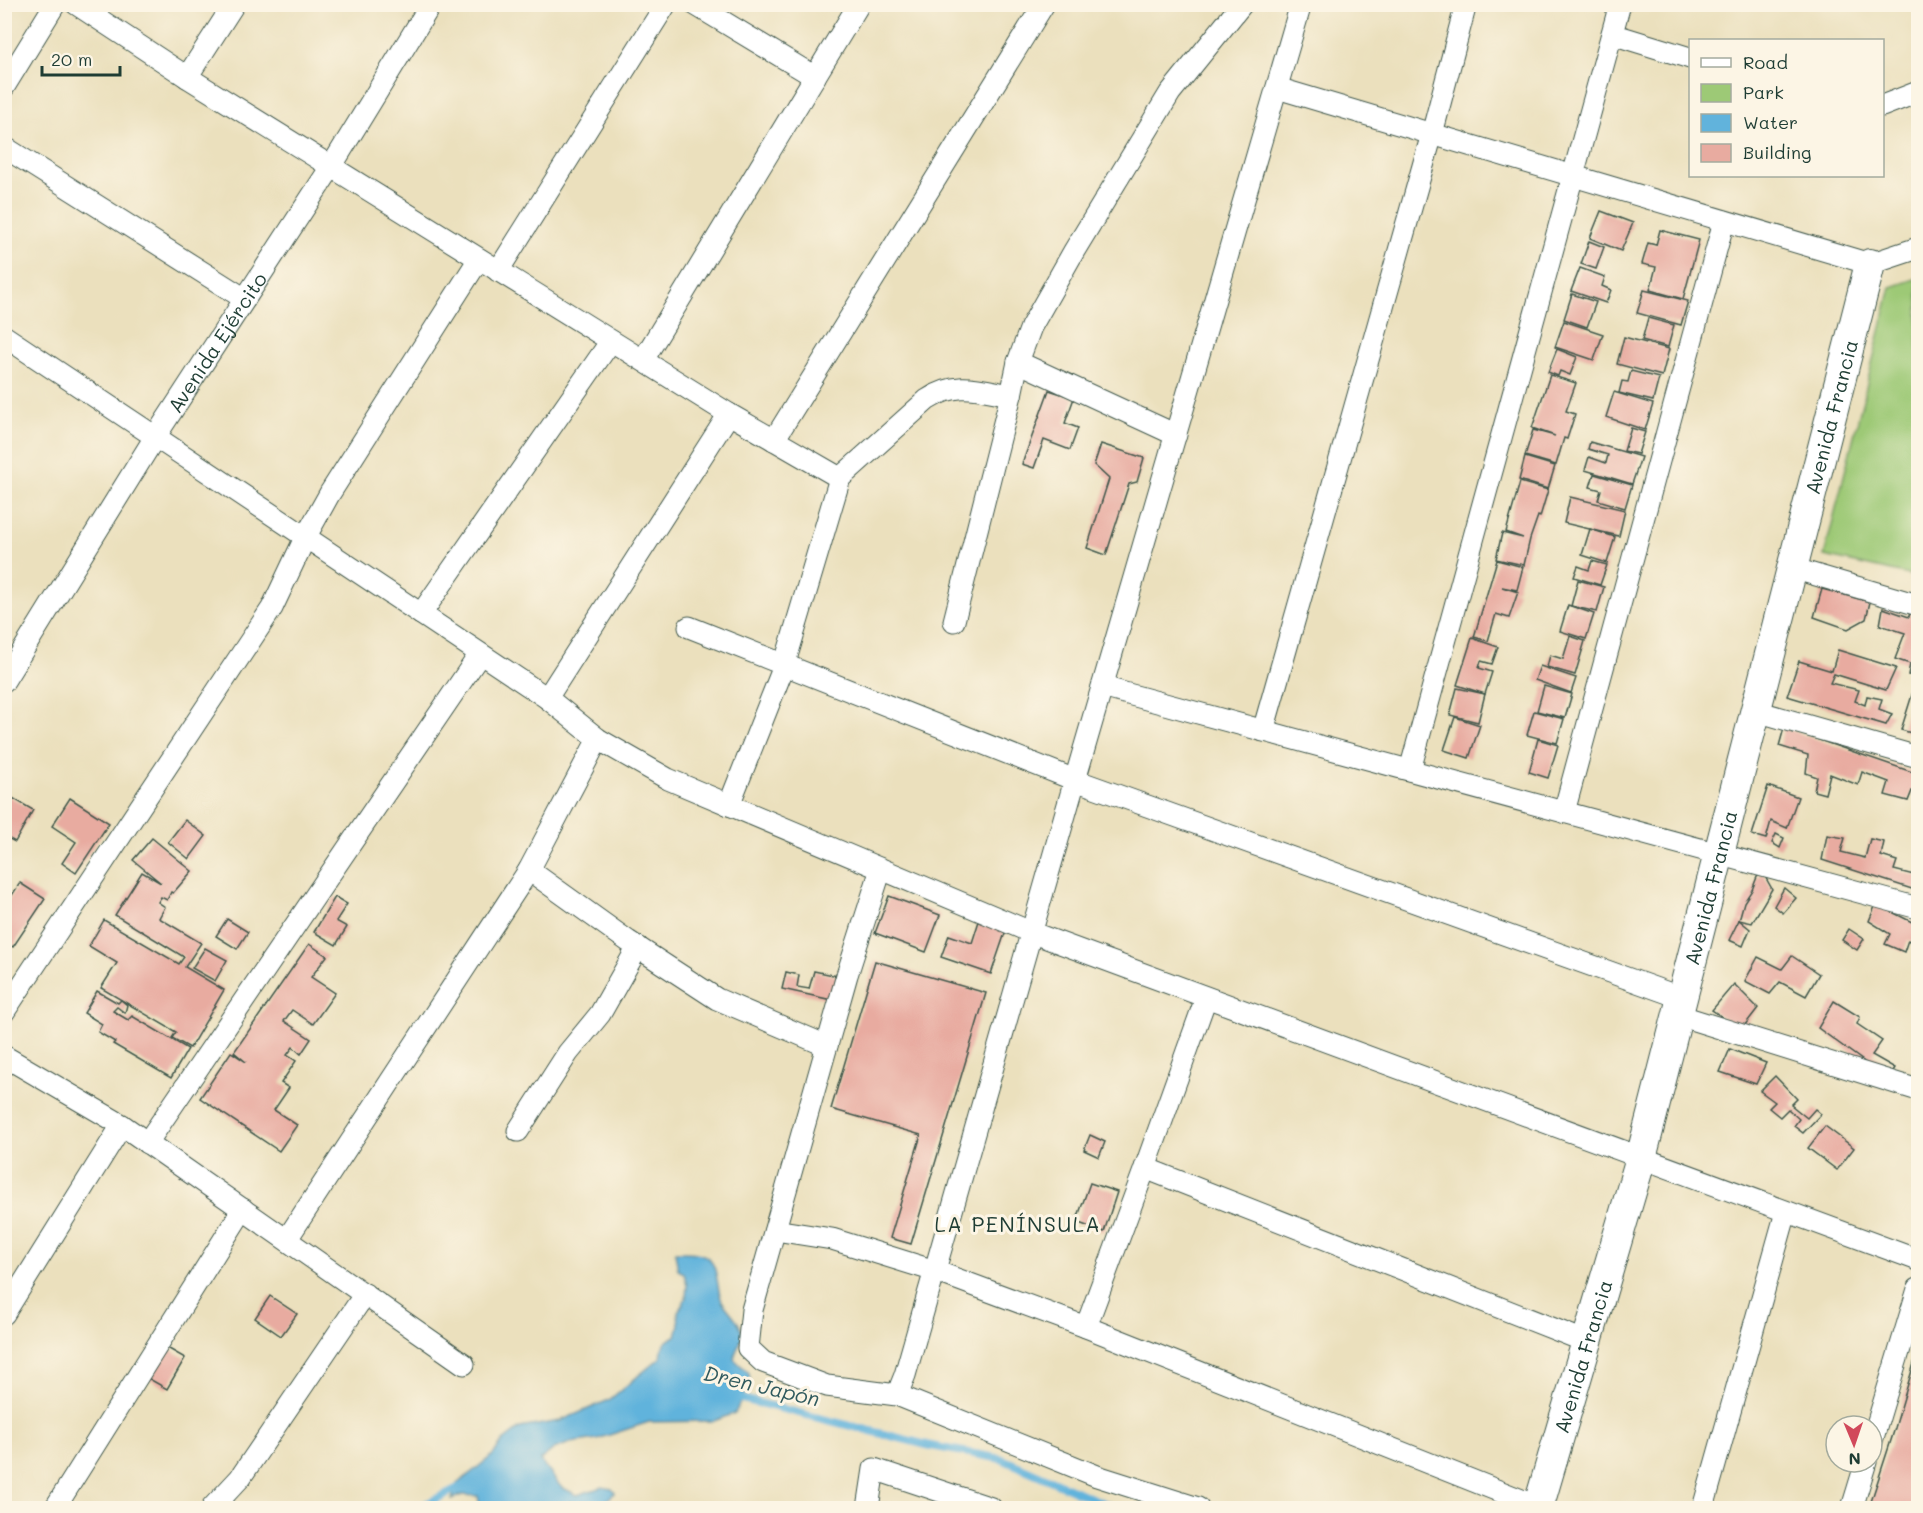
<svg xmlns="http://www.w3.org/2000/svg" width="1923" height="1513" viewBox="0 0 1923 1513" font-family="Mali,sans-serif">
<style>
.green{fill:#9dc976;stroke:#5e8355;stroke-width:1.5}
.water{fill:#61b3dc;stroke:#407888;stroke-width:1.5}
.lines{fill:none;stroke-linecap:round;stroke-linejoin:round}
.stream{stroke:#61b3dc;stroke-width:8}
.building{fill:#e8aba0}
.street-casing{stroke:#3e5549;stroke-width:23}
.secondary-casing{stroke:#3e5549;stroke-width:32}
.street{stroke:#fff;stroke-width:21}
.secondary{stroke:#fff;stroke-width:30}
.labels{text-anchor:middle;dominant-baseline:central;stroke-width:6;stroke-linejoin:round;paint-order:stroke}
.street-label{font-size:20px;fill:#1f3d34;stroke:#fcf5e5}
.neighbourhood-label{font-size:21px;letter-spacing:1.5px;fill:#1f3d34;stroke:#fcf5e5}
.water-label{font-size:21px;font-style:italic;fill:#305a5e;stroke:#fcf5e5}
</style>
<rect width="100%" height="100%" fill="#fcf5e5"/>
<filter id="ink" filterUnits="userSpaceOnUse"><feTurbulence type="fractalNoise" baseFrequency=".0167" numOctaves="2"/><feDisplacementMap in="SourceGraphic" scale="12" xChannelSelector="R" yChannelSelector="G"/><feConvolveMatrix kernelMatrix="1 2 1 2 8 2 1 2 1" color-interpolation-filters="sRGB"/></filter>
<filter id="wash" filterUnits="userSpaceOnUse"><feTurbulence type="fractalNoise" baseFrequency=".008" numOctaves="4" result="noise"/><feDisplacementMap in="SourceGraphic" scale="24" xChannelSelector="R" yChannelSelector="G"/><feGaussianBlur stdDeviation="1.35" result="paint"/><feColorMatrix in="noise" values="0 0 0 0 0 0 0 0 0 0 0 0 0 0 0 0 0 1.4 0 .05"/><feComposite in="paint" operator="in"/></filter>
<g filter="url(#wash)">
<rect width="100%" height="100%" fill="#ebe0bd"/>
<!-- green -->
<path class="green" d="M1918,278V577L1824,556L1891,287Z"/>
<!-- water -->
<path class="water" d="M675,1252C685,1252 698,1251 707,1257C719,1266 716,1288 722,1301C729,1312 743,1323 742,1337C741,1344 735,1350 734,1359L749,1373L750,1382L735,1413L714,1421L649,1422L597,1439L570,1443L554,1449L540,1460L561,1487L577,1495L602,1487L612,1489L615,1493L597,1508H580V1503L569,1502L565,1508H480L478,1496L462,1495L452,1499L457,1484L493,1455L503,1441L520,1428L560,1421L609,1400L661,1357C663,1343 663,1342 676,1336L679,1325L678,1312L686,1298L687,1285L684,1273L678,1270Z"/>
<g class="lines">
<!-- stream -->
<g class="stream">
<path d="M734,1397L931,1446L1002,1459L1114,1508"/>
<path d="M418,1508L464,1485"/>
</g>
</g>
<g id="blocks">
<!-- building -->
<g class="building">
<path d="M1601,211L1633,223L1621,251L1590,238Z"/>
<path d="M1660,230L1699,240L1683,299L1650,290L1656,267L1642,264L1648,243L1656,245Z"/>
<path d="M1589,241L1604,247L1596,269L1581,264Z"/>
<path d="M1580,268L1605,277L1602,286L1611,290L1606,303L1571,291Z"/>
<path d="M1644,290L1688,301L1681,325L1637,313Z"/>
<path d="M1572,294L1596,302L1587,327L1564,319Z"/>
<path d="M1648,318L1674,325L1668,347L1642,340Z"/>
<path d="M1564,321L1603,334L1594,360L1555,347Z"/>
<path d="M1624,337L1669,349L1662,376L1617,364Z"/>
<path d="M1557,349L1577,357L1570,375L1560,371L1558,376L1548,372Z"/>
<path d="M1631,371L1659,378L1653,401L1619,393L1622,381L1628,382Z"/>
<path d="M1550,375L1576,383L1566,411L1575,414L1567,439L1564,438L1556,465L1525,456L1533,430L1555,436L1532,428Z"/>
<path d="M1049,390L1074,398L1065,423L1078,428L1070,450L1044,440L1034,468L1022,464Z"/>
<path d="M1614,392L1653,404L1645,430L1606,417Z"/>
<path d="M1631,428L1645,432L1638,454L1624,451Z"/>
<path d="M1590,442L1641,457L1632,484L1585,470L1589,457L1606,463L1608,455L1588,449Z"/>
<path d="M1101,444L1144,458L1137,482L1129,484L1106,555L1087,548L1109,479L1094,465Z"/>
<path d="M1525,457L1555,466L1548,489L1519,480Z"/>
<path d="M1594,474L1632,485L1625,508L1598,500L1601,490L1590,487Z"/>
<path d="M1520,482L1548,490L1540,517L1538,516L1530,539L1524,565L1496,559L1502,533L1523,538L1506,532Z"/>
<path d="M1570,497L1625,510L1619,536L1564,523Z"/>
<path d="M1590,529L1615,537L1607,563L1582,555Z"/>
<path d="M1497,560L1523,567L1517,590L1502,587L1518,592L1509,618L1496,614L1488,641L1474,637Z"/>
<path d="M1592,561L1607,565L1600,585L1574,577L1578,566L1589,570Z"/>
<path d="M1578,580L1604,587L1597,612L1571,606Z"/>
<path d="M1822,589L1870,602L1866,619L1848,629L1814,617Z"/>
<path d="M1568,605L1594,614L1586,639L1560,631Z"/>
<path d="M1911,606L1918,609V735L1901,730L1918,676L1908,675L1910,664L1895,659L1905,633L1880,625L1883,608L1909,617Z"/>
<path d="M1570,636L1585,641L1575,675L1547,667L1550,655L1563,659Z"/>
<path d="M1472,638L1498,647L1492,664L1481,661L1479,668L1492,672L1485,694L1457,685Z"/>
<path d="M1838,650L1896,668L1886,690L1834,674L1830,683L1859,690L1855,701L1865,705L1867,696L1882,699L1879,709L1892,714L1886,725L1787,696L1799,661L1832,671Z"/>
<path d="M1540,666L1576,678L1571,693L1535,680Z"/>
<path d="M1544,686L1572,694L1565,718L1537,711Z"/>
<path d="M1457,688L1485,694L1478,722L1450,715Z"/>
<path d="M1534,711L1564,719L1557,743L1527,735Z"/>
<path d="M1455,717L1480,725L1469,758L1444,750Z"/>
<path d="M1784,728L1918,774V793L1912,791L1908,801L1885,795L1889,782L1862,772L1858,785L1830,774L1825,794L1814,791L1817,777L1806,773L1808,755L1779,746Z"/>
<path d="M1538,739L1558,745L1548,778L1529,772Z"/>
<path d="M1768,786L1798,797L1787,828L1771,821L1766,839L1752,835Z"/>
<path d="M4,793L33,810L15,842L4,836Z"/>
<path d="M70,798L109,823L76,873L62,863L76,842L52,826Z"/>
<path d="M185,820L206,836L189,859L168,842Z"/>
<path d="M1776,834L1784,838L1780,848L1772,843Z"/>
<path d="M1827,835L1845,838L1841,852L1865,858L1870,839L1884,842L1881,856L1897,861L1894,870L1918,876V891L1822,860Z"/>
<path d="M152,838L192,871L173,893L171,892L167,900L161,897L158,902L165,907L159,918L201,943L185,967L224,990L190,1048L172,1038L176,1032L101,988L117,963L89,946L104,920L179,964L184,957L115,915L142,872L161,883L133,860Z"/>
<path d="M1763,873L1772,889L1752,923L1739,920L1744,902L1752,890L1757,877Z"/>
<path d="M20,883L45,899L13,947L4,941V907Z"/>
<path d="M1784,888L1796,898L1783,913L1774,906Z"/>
<path d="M889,896L940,915L926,952L875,933Z"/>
<path d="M335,897L347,904L336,921L347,927L336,945L314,932Z"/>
<path d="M1876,904L1918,925V945L1908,940L1904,952L1885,944L1890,934L1869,921Z"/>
<path d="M227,919L248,932L237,949L216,936Z"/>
<path d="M1739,920L1750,929L1743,946L1729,940Z"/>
<path d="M979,921L1006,930L991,974L941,957L949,935L972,943Z"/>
<path d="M1849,929L1864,939L1857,950L1842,940Z"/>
<path d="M309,944L327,956L311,977L335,993L313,1024L292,1010L284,1021L311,1039L301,1054L293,1047L287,1055L296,1061L281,1083L289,1088L274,1110L297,1125L279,1151L200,1098L231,1052L246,1062L234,1052Z"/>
<path d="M205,948L227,960L215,981L192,968Z"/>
<path d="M1792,956L1819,974L1806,996L1780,982L1770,994L1745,981L1758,957L1782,969Z"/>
<path d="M875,961L986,993L911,1244L890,1238L921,1135L831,1109Z"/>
<path d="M814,971L838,976L832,1000L782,989L786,972L799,975L797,987L809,989Z"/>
<path d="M1734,984L1758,1008L1741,1030L1712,1010Z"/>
<path d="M97,991L118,1003L121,1000L127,1005L125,1013L117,1007L113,1011L128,1020L132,1016L188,1049L171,1078L113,1044L115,1042L98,1032L102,1024L84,1013Z"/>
<path d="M1834,1001L1860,1017L1857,1024L1882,1041L1872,1055L1895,1068L1888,1079L1818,1028Z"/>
<path d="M1730,1049L1766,1063L1756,1084L1720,1072Z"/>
<path d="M1775,1076L1797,1099L1791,1105L1807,1118L1815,1109L1821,1114L1803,1133L1794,1126L1799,1119L1788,1109L1780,1117L1769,1108L1775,1102L1760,1091Z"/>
<path d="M1825,1126L1854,1148L1837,1170L1808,1148Z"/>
<path d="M1090,1135L1105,1142L1099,1157L1084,1150Z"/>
<path d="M1090,1183L1117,1192L1104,1232L1076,1222Z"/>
<path d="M270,1296L297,1314L281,1336L255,1318Z"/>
<path d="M162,1345L185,1358L167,1389L144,1376Z"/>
<path d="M1918,1350V1508H1869L1895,1428Z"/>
</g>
</g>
</g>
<g filter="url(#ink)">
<use href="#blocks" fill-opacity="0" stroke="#3e5549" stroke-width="1.5"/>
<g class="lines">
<defs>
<g id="street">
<path d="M76,4L187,77L729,414L840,478"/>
<path d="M694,4L815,77"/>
<path d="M1612,34L1690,58"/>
<path d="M187,77L234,4"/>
<path d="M4,87L55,4"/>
<path d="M1277,88L1870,264L1918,248"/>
<path d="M1882,106L1918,92"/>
<path d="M4,147L245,299"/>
<path d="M498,271L666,4"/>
<path d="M4,336L547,698L598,739L668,779L1033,933L1918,1260"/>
<path d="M643,360L859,4"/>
<path d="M1018,362L1176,435"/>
<path d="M774,440L1044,4"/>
<path d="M1792,568L1918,605"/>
<path d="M421,614L611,341"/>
<path d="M954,621L1011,395L1018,362L1031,327L1074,251L1170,93L1242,4"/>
<path d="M689,627L1075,780L1682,998"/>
<path id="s1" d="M4,681L155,437L331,167L431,4"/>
<path d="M1102,687L1918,908"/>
<path d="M547,698L729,414"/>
<path d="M1756,711L1918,757"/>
<path d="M1263,731L1432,134L1466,4"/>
<path d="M1410,770L1620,4"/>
<path d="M729,805L784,666L840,478L927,400C957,380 978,389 1011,395"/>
<path d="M1564,812L1724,221"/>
<path d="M881,869L847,975L752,1310L748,1348L763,1362L827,1386L897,1395L1097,1476L1198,1508"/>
<path d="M529,870L628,941L717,999L827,1046"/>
<path d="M4,1012L272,608L305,538L330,493L479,259"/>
<path d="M1678,1015L1918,1090"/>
<path d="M4,1056L122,1125L464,1364"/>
<path d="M518,1131L568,1053L600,1014L638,947"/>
<path d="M147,1143L480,654"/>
<path d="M1145,1168L1587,1342"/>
<path d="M775,1230L832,1239L935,1271L1086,1327L1539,1507"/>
<path d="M287,1239L529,870L598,739"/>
<path d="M4,1314L122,1125"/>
<path d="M1086,1327L1145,1168L1206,998"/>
<path d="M897,1395L905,1375L1075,780L1301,4"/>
<path d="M1872,1441L1918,1289"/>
<path d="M55,1508L243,1209"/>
<path d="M212,1508L240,1478L365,1294"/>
<path d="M868,1508L874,1469L991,1508"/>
<path d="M1703,1508L1786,1212"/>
<path d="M1852,1508L1866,1462"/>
</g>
<g id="secondary">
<path id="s2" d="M1538,1508L1641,1158L1870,264"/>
</g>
</defs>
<!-- street casing -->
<use href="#street" class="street-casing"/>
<!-- secondary casing -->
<use href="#secondary" class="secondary-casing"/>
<!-- street -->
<use href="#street" class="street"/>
<!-- secondary -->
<use href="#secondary" class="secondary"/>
</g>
</g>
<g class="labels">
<!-- street labels -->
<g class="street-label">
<text stroke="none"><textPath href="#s1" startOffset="400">Avenida Ejército</textPath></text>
<text stroke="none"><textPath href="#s2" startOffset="1130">Avenida Francia</textPath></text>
<text stroke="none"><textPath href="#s2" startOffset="644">Avenida Francia</textPath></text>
<text stroke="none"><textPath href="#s2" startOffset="158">Avenida Francia</textPath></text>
</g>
<!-- neighbourhood labels -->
<g class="neighbourhood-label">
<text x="1018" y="1223">LA PENÍNSULA</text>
</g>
<!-- water labels -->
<g class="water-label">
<text transform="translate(762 1385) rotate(13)">Dren Japón</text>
</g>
</g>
<!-- margin -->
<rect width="1923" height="1513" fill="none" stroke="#fcf5e5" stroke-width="24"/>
<!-- legend -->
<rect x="1689" y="39" width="195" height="138" fill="#fcf5e5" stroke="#a4ab9e" stroke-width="1.5"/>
<rect x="1701" y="58" width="30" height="9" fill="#ffffff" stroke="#a4ab9e" stroke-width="1.5"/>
<text x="1743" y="69" font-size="18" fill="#1f3d34">Road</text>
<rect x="1701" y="84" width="30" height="18" fill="#9dc976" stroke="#a4ab9e" stroke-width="1.5"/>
<text x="1743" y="99" font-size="18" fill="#1f3d34">Park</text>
<rect x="1701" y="114" width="30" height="18" fill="#61b3dc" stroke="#a4ab9e" stroke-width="1.5"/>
<text x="1743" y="129" font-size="18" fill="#1f3d34">Water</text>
<rect x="1701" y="144" width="30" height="18" fill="#e8aba0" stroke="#a4ab9e" stroke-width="1.5"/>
<text x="1743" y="159" font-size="18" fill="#1f3d34">Building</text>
<!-- north arrow -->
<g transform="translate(1854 1444) rotate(178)"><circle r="28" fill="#fcf5e5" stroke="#a4ab9e" stroke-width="1.5"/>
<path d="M0-4.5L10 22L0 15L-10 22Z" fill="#d1495b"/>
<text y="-9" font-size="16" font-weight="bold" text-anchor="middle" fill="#1f3d34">N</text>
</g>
<!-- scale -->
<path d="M42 66v9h78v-9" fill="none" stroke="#1f3d34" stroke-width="3"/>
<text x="51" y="66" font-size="18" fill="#1f3d34" stroke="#fcf5e5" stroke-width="4.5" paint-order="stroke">20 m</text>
</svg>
